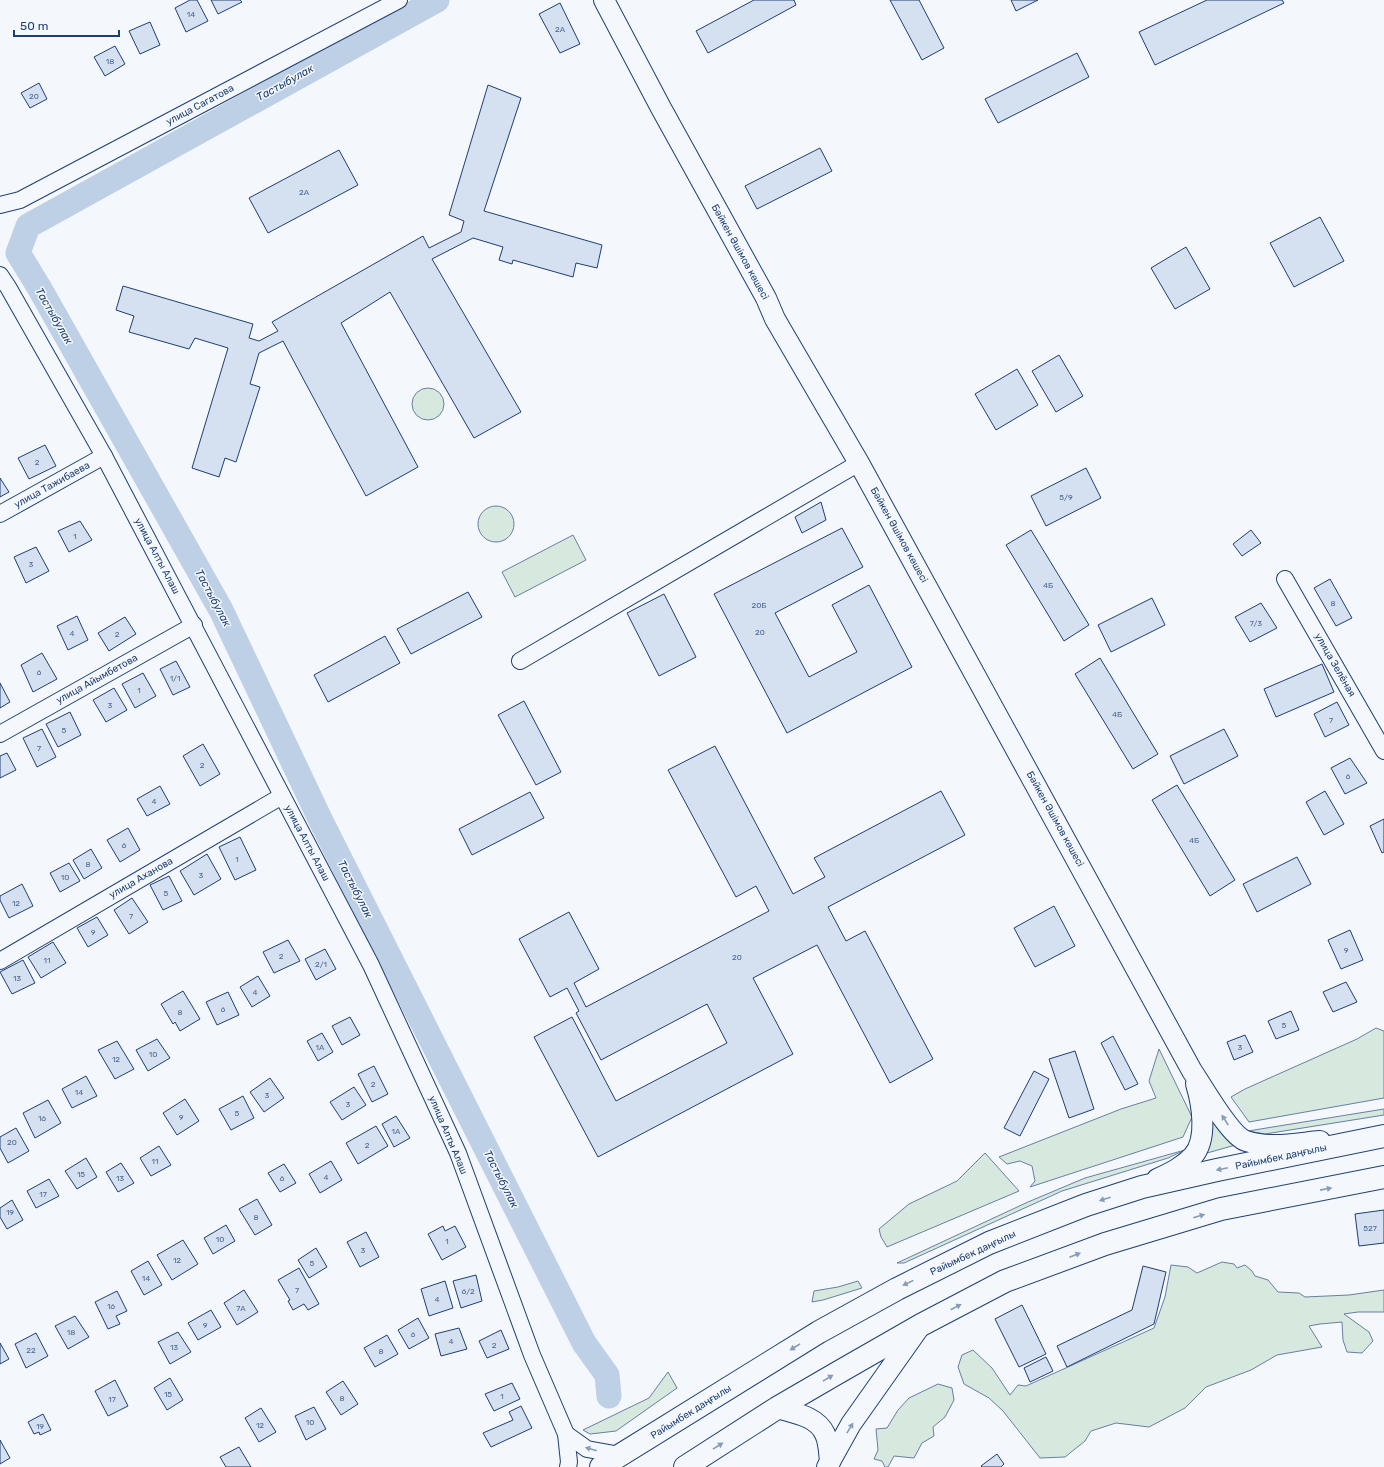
<svg xmlns="http://www.w3.org/2000/svg" width="1384" height="1467" viewBox="0 0 1384 1467" font-family="Rubik,sans-serif">
<style>
.green{fill:#d7e8df;stroke:#687fa3}
.lines{fill:none;stroke-linecap:round;stroke-linejoin:round}
.river{stroke:#bed0e5;stroke-width:25}
.building{fill:#d5e0f0;stroke:#1d3f73}
.minor-casing{stroke:#1d3f73;stroke-width:18}
.major-casing{stroke:#1d3f73;stroke-width:22}
.highway-casing{stroke:#1d3f73;stroke-width:24}
.minor{stroke:#f4f7fb;stroke-width:16}
.major{stroke:#f4f7fb;stroke-width:20}
.highway{stroke:#f4f7fb;stroke-width:22}
.oneway{fill:#889bb7}
.labels{text-anchor:middle;dominant-baseline:central;stroke-width:3;stroke-linejoin:round;paint-order:stroke}
.number-label{font-size:8px;fill:#4b6792}
.street-label{font-size:10px;fill:#1d3f73;stroke:#f4f7fb}
.water-label{font-size:11px;font-style:italic;fill:#1d3f73;stroke:#f4f7fb}
</style>
<rect width="100%" height="100%" fill="#f4f7fb"/>
<!-- green -->
<g class="green">
<circle cx="428" cy="404" r="16"/>
<circle cx="496" cy="524" r="18"/>
<path d="M573,535L586,560L515,597L502,572Z"/>
<path d="M1376,1028L1384,1031V1098L1249,1122L1231,1097L1245,1089L1357,1039Z"/>
<path d="M1159,1049L1192,1117L1183,1137L1030,1187L1035,1181L1032,1166L1020,1161L1007,1164L999,1157L1121,1109L1156,1098L1149,1081Z"/>
<path d="M1384,1109V1115L1265,1134L1248,1131Z"/>
<path d="M1206,1112L1239,1144L1200,1155Z"/>
<path d="M1185,1150L1168,1158L1062,1191L904,1263H897L1028,1202L1085,1178Z"/>
<path d="M985,1153L1019,1191L887,1247L881,1237L879,1229L909,1204L957,1181Z"/>
<path d="M1222,1262L1234,1264L1237,1268L1245,1265L1252,1271L1255,1276L1268,1280L1278,1292L1299,1293L1305,1297L1349,1295L1384,1290V1312H1358L1344,1314L1369,1332L1373,1341L1362,1353L1347,1352L1343,1340L1342,1322L1320,1324L1309,1326L1322,1347L1277,1355L1251,1370L1206,1387L1185,1408L1149,1427L1116,1423L1091,1431L1085,1441L1065,1457L1040,1458L1003,1411L989,1398L964,1384L958,1367L962,1355L973,1350L992,1368L1010,1395L1018,1385L1026,1386L1154,1328L1165,1297L1171,1265L1188,1267L1197,1273Z"/>
<path d="M858,1281L862,1288L823,1300L812,1302L814,1291L838,1287Z"/>
<path d="M668,1372L677,1388L616,1431L590,1434L583,1430L649,1398Z"/>
<path d="M938,1384L952,1388L954,1400L945,1417L933,1427L934,1436L922,1443L914,1458L894,1456L888,1467H885L882,1461L874,1459L878,1450L876,1429L887,1428L898,1410L909,1398Z"/>
</g>
<g class="lines">
<!-- river -->
<path class="river" d="M437,0L28,226L18,253L40,289L221,610L320,819L584,1343L607,1375L609,1396"/>
</g>
<!-- building -->
<g class="building">
<path d="M190,0H197L208,21L186,32L175,8Z"/>
<path d="M211,0H240L242,2L218,14Z"/>
<path d="M754,0H794L796,5L708,53L696,31Z"/>
<path d="M890,0H919L944,48L922,60Z"/>
<path d="M1011,0H1038L1016,11Z"/>
<path d="M1207,0H1282L1284,3L1155,65L1139,32Z"/>
<path d="M560,3L580,44L560,53L539,14Z"/>
<path d="M150,22L160,45L140,54L129,31Z"/>
<path d="M115,46L125,64L105,76L94,57Z"/>
<path d="M1077,53L1089,77L998,123L985,99Z"/>
<path d="M39,83L47,99L30,108L21,93Z"/>
<path d="M488,85L521,98L484,211L602,245L597,268L576,263L573,277L513,260L512,264L499,260L503,247L473,238L432,259L521,412L474,438L390,292L341,323L418,467L366,496L283,341L259,353L250,384L260,387L236,462L225,458L219,477L192,468L228,348L195,338L189,349L129,332L134,316L116,310L123,286L253,324L249,338L259,341L278,331L272,322L423,236L429,248L461,232L464,221L449,215Z"/>
<path d="M820,148L832,171L757,209L745,186Z"/>
<path d="M339,150L358,185L268,233L249,198Z"/>
<path d="M1320,217L1344,261L1294,287L1270,243Z"/>
<path d="M1186,247L1210,289L1175,309L1151,268Z"/>
<path d="M1059,355L1083,396L1056,412L1032,371Z"/>
<path d="M1017,369L1038,405L996,430L975,394Z"/>
<path d="M45,445L56,466L29,479L18,458Z"/>
<path d="M1086,468L1101,498L1046,526L1031,496Z"/>
<path d="M0,478L9,492L0,497Z"/>
<path d="M821,502L826,520L802,533L795,517Z"/>
<path d="M80,521L92,540L69,552L58,531Z"/>
<path d="M842,528L863,567L775,613L809,677L857,652L832,605L869,585L912,667L787,733L714,594Z"/>
<path d="M1031,530L1089,625L1064,641L1006,545Z"/>
<path d="M1251,530L1261,543L1242,556L1233,544Z"/>
<path d="M36,547L49,571L26,583L14,557Z"/>
<path d="M1330,579L1352,618L1336,626L1314,588Z"/>
<path d="M468,592L482,617L411,654L397,629Z"/>
<path d="M664,594L696,657L659,676L627,613Z"/>
<path d="M1152,598L1165,625L1111,652L1098,625Z"/>
<path d="M1261,603L1277,628L1250,642L1235,617Z"/>
<path d="M77,616L88,640L68,650L57,626Z"/>
<path d="M125,617L136,634L109,651L98,633Z"/>
<path d="M385,636L400,663L328,702L314,675Z"/>
<path d="M42,653L57,679L33,692L21,665Z"/>
<path d="M1100,658L1158,754L1133,769L1075,674Z"/>
<path d="M176,661L190,687L173,695L160,669Z"/>
<path d="M1322,664L1334,692L1276,717L1264,689Z"/>
<path d="M143,673L156,696L135,708L122,684Z"/>
<path d="M0,683L10,702L0,708Z"/>
<path d="M114,688L127,710L106,722L93,700Z"/>
<path d="M524,701L561,772L536,785L498,715Z"/>
<path d="M1337,702L1349,725L1325,737L1314,714Z"/>
<path d="M70,712L81,735L58,747L46,724Z"/>
<path d="M42,729L56,757L37,767L23,738Z"/>
<path d="M1224,729L1238,756L1184,784L1170,756Z"/>
<path d="M203,744L220,774L200,786L183,756Z"/>
<path d="M715,746L793,894L825,877L814,858L941,791L965,835L828,907L846,941L865,931L933,1059L890,1083L817,945L753,978L793,1054L598,1157L534,1037L572,1017L616,1101L727,1043L707,1004L601,1060L576,1013L579,1011L567,988L550,997L519,939L569,912L599,969L574,983L586,1007L769,911L756,886L736,897L668,770Z"/>
<path d="M7,753L16,770L0,778V756Z"/>
<path d="M1350,758L1367,783L1345,794L1331,768Z"/>
<path d="M1177,785L1235,880L1210,896L1152,800Z"/>
<path d="M160,786L170,804L147,816L137,799Z"/>
<path d="M1325,791L1344,824L1324,835L1306,802Z"/>
<path d="M530,792L544,818L472,855L459,829Z"/>
<path d="M1384,819V852L1382,853L1370,826Z"/>
<path d="M128,828L140,850L120,862L107,840Z"/>
<path d="M240,837L256,870L235,880L219,847Z"/>
<path d="M91,849L102,868L84,879L73,860Z"/>
<path d="M207,854L221,879L194,895L180,871Z"/>
<path d="M1297,857L1311,884L1257,912L1243,884Z"/>
<path d="M69,863L80,881L60,892L50,873Z"/>
<path d="M169,876L182,901L163,910L150,885Z"/>
<path d="M22,884L33,906L9,918L0,900V896Z"/>
<path d="M132,898L148,922L129,934L114,910Z"/>
<path d="M1054,906L1075,946L1035,967L1014,928Z"/>
<path d="M97,917L108,935L88,947L77,928Z"/>
<path d="M1350,930L1363,960L1341,969L1328,940Z"/>
<path d="M288,940L300,961L274,973L263,952Z"/>
<path d="M53,942L66,963L41,978L28,957Z"/>
<path d="M325,949L336,969L316,980L305,959Z"/>
<path d="M23,960L35,983L12,994L0,972Z"/>
<path d="M258,976L270,996L252,1007L240,987Z"/>
<path d="M1346,982L1357,1002L1333,1012L1323,992Z"/>
<path d="M183,991L200,1019L180,1031L175,1022L173,1024L161,1004Z"/>
<path d="M228,992L239,1015L217,1025L206,1002Z"/>
<path d="M1291,1011L1299,1030L1276,1039L1268,1021Z"/>
<path d="M350,1017L360,1035L342,1045L332,1026Z"/>
<path d="M322,1033L333,1052L318,1061L307,1041Z"/>
<path d="M1245,1035L1253,1052L1234,1060L1227,1042Z"/>
<path d="M1113,1036L1138,1084L1125,1090L1101,1043Z"/>
<path d="M157,1039L170,1058L148,1071L136,1050Z"/>
<path d="M117,1041L134,1069L115,1079L98,1050Z"/>
<path d="M1075,1051L1094,1109L1069,1118L1049,1059Z"/>
<path d="M374,1066L388,1094L372,1102L358,1074Z"/>
<path d="M1034,1071L1049,1079L1020,1136L1004,1128Z"/>
<path d="M86,1076L97,1096L72,1108L62,1089Z"/>
<path d="M270,1078L284,1098L264,1112L250,1092Z"/>
<path d="M354,1087L366,1105L342,1120L330,1102Z"/>
<path d="M243,1096L254,1118L231,1130L219,1109Z"/>
<path d="M185,1099L199,1121L177,1135L163,1113Z"/>
<path d="M48,1100L61,1123L35,1138L23,1113Z"/>
<path d="M396,1116L410,1138L394,1147L382,1124Z"/>
<path d="M376,1126L388,1146L358,1164L346,1143Z"/>
<path d="M16,1128L29,1151L8,1163L0,1148V1137Z"/>
<path d="M159,1146L171,1165L151,1176L140,1158Z"/>
<path d="M86,1158L97,1177L77,1189L65,1171Z"/>
<path d="M331,1161L342,1180L320,1193L309,1174Z"/>
<path d="M121,1163L134,1183L118,1192L106,1172Z"/>
<path d="M284,1164L296,1183L280,1192L268,1173Z"/>
<path d="M49,1179L59,1196L36,1208L27,1191Z"/>
<path d="M257,1199L272,1225L255,1235L239,1209Z"/>
<path d="M12,1200L23,1220L7,1229L0,1217V1208Z"/>
<path d="M1384,1210V1243L1359,1246L1355,1214Z"/>
<path d="M226,1225L235,1241L213,1254L204,1238Z"/>
<path d="M443,1226L445,1231L455,1226L466,1247L442,1260L428,1234Z"/>
<path d="M366,1232L379,1257L360,1267L347,1242Z"/>
<path d="M183,1240L198,1264L172,1280L157,1255Z"/>
<path d="M316,1248L327,1267L309,1278L298,1260Z"/>
<path d="M148,1261L162,1285L144,1295L131,1271Z"/>
<path d="M1143,1266L1166,1272L1154,1324L1067,1367L1057,1346L1132,1310Z"/>
<path d="M299,1268L319,1304L308,1310L304,1304L293,1310L288,1301L290,1300L278,1280Z"/>
<path d="M476,1275L482,1301L461,1308L453,1281Z"/>
<path d="M445,1281L453,1308L429,1316L421,1289Z"/>
<path d="M244,1290L258,1312L237,1325L224,1303Z"/>
<path d="M117,1291L127,1311L116,1316L120,1324L108,1329L95,1302Z"/>
<path d="M1022,1305L1046,1354L1019,1367L995,1319Z"/>
<path d="M211,1310L221,1327L198,1340L188,1323Z"/>
<path d="M75,1316L89,1337L68,1349L55,1326Z"/>
<path d="M418,1318L429,1338L409,1349L398,1330Z"/>
<path d="M459,1328L467,1349L441,1356L435,1334Z"/>
<path d="M501,1330L509,1349L487,1358L479,1341Z"/>
<path d="M178,1332L191,1352L170,1364L158,1342Z"/>
<path d="M36,1333L48,1356L26,1368L15,1344Z"/>
<path d="M387,1335L398,1354L375,1367L364,1348Z"/>
<path d="M0,1343L9,1359L0,1364Z"/>
<path d="M1046,1357L1053,1371L1030,1382L1024,1368Z"/>
<path d="M170,1378L183,1400L167,1410L154,1388Z"/>
<path d="M115,1380L128,1406L108,1416L95,1391Z"/>
<path d="M343,1381L358,1404L341,1415L326,1392Z"/>
<path d="M512,1383L520,1399L494,1411L485,1394Z"/>
<path d="M521,1406L532,1428L491,1447L483,1433L513,1420L509,1412Z"/>
<path d="M314,1407L326,1429L306,1440L295,1416Z"/>
<path d="M261,1408L276,1432L259,1442L245,1418Z"/>
<path d="M43,1414L51,1430L40,1435L39,1432L34,1434L28,1422Z"/>
<path d="M0,1440L10,1458L0,1464Z"/>
<path d="M239,1447L251,1467H226L220,1457Z"/>
<path d="M997,1454L1004,1464L1001,1467H982L981,1466Z"/>
</g>
<g class="lines">
<defs>
<g id="minor">
<path d="M0,205L20,200L399,0"/>
<path d="M0,275L8,287L104,456L371,965L458,1153L532,1355L566,1434L569,1462L568,1467"/>
<path d="M0,514L104,456"/>
<path d="M1285,579L1384,751"/>
<path d="M520,661L859,463"/>
<path d="M0,734L194,625"/>
<path d="M0,961L282,796"/>
<path d="M566,1434L587,1449L620,1455"/>
</g>
<g id="major">
<path d="M604,0L661,108L766,298L775,319L859,463L1192,1071C1203,1087 1230,1136 1246,1141C1270,1149 1297,1143 1320,1141"/>
<path d="M1157,1179C1170,1173 1183,1167 1193,1156C1208,1139 1202,1104 1196,1084"/>
<path d="M777,1408C794,1413 817,1416 825,1434C829,1442 829,1453 830,1462"/>
<path d="M827,1467L851,1424L921,1325"/>
</g>
<g id="highway">
<path d="M601,1467L819,1332L897,1289L989,1243L1086,1205L1142,1187L1217,1170L1384,1136"/>
<path d="M685,1467L777,1408L839,1372L921,1325L1005,1281L1105,1244L1221,1209L1384,1177"/>
</g>
</defs>
<!-- minor casing -->
<use href="#minor" class="minor-casing"/>
<!-- major casing -->
<use href="#major" class="major-casing"/>
<!-- highway casing -->
<use href="#highway" class="highway-casing"/>
<!-- minor -->
<use href="#minor" class="minor"/>
<!-- major -->
<use href="#major" class="major"/>
<!-- highway -->
<use href="#highway" class="highway"/>
</g>
<!-- one-way arrows -->
<defs><path id="oneway-solid" d="M-6-.8H1V-3.2L6.5 0L1 3.2V.8H-6Z"/></defs>
<g class="oneway">
<use href="#oneway-solid" transform="translate(1225 1120) rotate(-123)"/>
<use href="#oneway-solid" transform="translate(1222 1169) rotate(168)"/>
<use href="#oneway-solid" transform="translate(1326 1189) rotate(-11)"/>
<use href="#oneway-solid" transform="translate(1105 1199) rotate(162)"/>
<use href="#oneway-solid" transform="translate(1199 1216) rotate(-16)"/>
<use href="#oneway-solid" transform="translate(1075 1255) rotate(-21)"/>
<use href="#oneway-solid" transform="translate(908 1283) rotate(154)"/>
<use href="#oneway-solid" transform="translate(956 1307) rotate(-28)"/>
<use href="#oneway-solid" transform="translate(795 1347) rotate(148)"/>
<use href="#oneway-solid" transform="translate(828 1378) rotate(-31)"/>
<use href="#oneway-solid" transform="translate(850 1428) rotate(-59)"/>
<use href="#oneway-solid" transform="translate(718 1446) rotate(-32)"/>
<use href="#oneway-solid" transform="translate(591 1449) rotate(-164)"/>
</g>
<g class="labels">
<!-- number labels -->
<g class="number-label">
<text x="191" y="14">14</text>
<text x="560" y="29">2А</text>
<text x="110" y="61">18</text>
<text x="34" y="96">20</text>
<text x="304" y="192">2А</text>
<text x="37" y="462">2</text>
<text x="1066" y="497">5/9</text>
<text x="75" y="536">1</text>
<text x="31" y="564">3</text>
<text x="1048" y="585">4Б</text>
<text x="1333" y="603">8</text>
<text x="759" y="605">20Б</text>
<text x="1256" y="623">7/3</text>
<text x="760" y="632">20</text>
<text x="72" y="633">4</text>
<text x="117" y="634">2</text>
<text x="39" y="672">6</text>
<text x="175" y="678">1/1</text>
<text x="139" y="690">1</text>
<text x="110" y="705">3</text>
<text x="1117" y="714">4Б</text>
<text x="1331" y="720">7</text>
<text x="64" y="730">5</text>
<text x="39" y="748">7</text>
<text x="202" y="765">2</text>
<text x="1348" y="776">6</text>
<text x="154" y="801">4</text>
<text x="1194" y="840">4Б</text>
<text x="124" y="845">6</text>
<text x="237" y="859">1</text>
<text x="88" y="864">8</text>
<text x="201" y="875">3</text>
<text x="65" y="877">10</text>
<text x="166" y="893">5</text>
<text x="16" y="903">12</text>
<text x="131" y="916">7</text>
<text x="93" y="932">9</text>
<text x="1346" y="950">9</text>
<text x="281" y="956">2</text>
<text x="737" y="957">20</text>
<text x="47" y="960">11</text>
<text x="321" y="964">2/1</text>
<text x="17" y="978">13</text>
<text x="255" y="992">4</text>
<text x="223" y="1009">6</text>
<text x="180" y="1012">8</text>
<text x="1284" y="1025">5</text>
<text x="320" y="1047">1А</text>
<text x="1240" y="1047">3</text>
<text x="153" y="1054">10</text>
<text x="116" y="1059">12</text>
<text x="373" y="1084">2</text>
<text x="79" y="1092">14</text>
<text x="267" y="1095">3</text>
<text x="348" y="1104">3</text>
<text x="237" y="1113">5</text>
<text x="181" y="1117">9</text>
<text x="42" y="1118">16</text>
<text x="396" y="1131">1А</text>
<text x="12" y="1142">20</text>
<text x="367" y="1145">2</text>
<text x="155" y="1161">11</text>
<text x="81" y="1174">15</text>
<text x="326" y="1177">4</text>
<text x="120" y="1178">13</text>
<text x="282" y="1178">6</text>
<text x="43" y="1194">17</text>
<text x="10" y="1212">19</text>
<text x="256" y="1217">8</text>
<text x="1370" y="1228">527</text>
<text x="220" y="1239">10</text>
<text x="447" y="1241">1</text>
<text x="363" y="1250">3</text>
<text x="177" y="1260">12</text>
<text x="312" y="1263">5</text>
<text x="146" y="1278">14</text>
<text x="297" y="1290">7</text>
<text x="468" y="1291">6/2</text>
<text x="437" y="1299">4</text>
<text x="111" y="1306">16</text>
<text x="241" y="1308">7А</text>
<text x="205" y="1325">9</text>
<text x="71" y="1332">18</text>
<text x="413" y="1334">6</text>
<text x="451" y="1341">4</text>
<text x="494" y="1345">2</text>
<text x="174" y="1347">13</text>
<text x="31" y="1350">22</text>
<text x="381" y="1351">8</text>
<text x="168" y="1394">15</text>
<text x="502" y="1396">1</text>
<text x="342" y="1398">8</text>
<text x="112" y="1399">17</text>
<text x="310" y="1422">10</text>
<text x="260" y="1425">12</text>
<text x="40" y="1426">19</text>
</g>
<!-- street labels -->
<g class="street-label">
<text transform="translate(200 105) rotate(-28)">улица Сагатова</text>
<text transform="translate(740 252) rotate(61)">Бәйкен Әшімов көшесі</text>
<text transform="translate(52 485) rotate(-29)">улица Тажибаева</text>
<text transform="translate(899 535) rotate(61)">Бәйкен Әшімов көшесі</text>
<text transform="translate(157 556) rotate(62)">улица Алты Алаш</text>
<text transform="translate(1335 665) rotate(60)">улица Зелёная</text>
<text transform="translate(97 679) rotate(-29)">улица Айымбетова</text>
<text transform="translate(1055 819) rotate(61)">Бәйкен Әшімов көшесі</text>
<text transform="translate(307 843) rotate(62)">улица Алты Алаш</text>
<text transform="translate(141 878) rotate(-30)">улица Аханова</text>
<text transform="translate(448 1135) rotate(67)">улица Алты Алаш</text>
<text transform="translate(1281 1157) rotate(-12)">Райымбек даңғылы</text>
<text transform="translate(973 1253) rotate(-25)">Райымбек даңғылы</text>
<text transform="translate(691 1412) rotate(-32)">Райымбек даңғылы</text>
</g>
<!-- water labels -->
<g class="water-label">
<text transform="translate(285 83) rotate(-29)">Тастыбулак</text>
<text transform="translate(54 316) rotate(60)">Тастыбулак</text>
<text transform="translate(213 598) rotate(62)">Тастыбулак</text>
<text transform="translate(355 889) rotate(63)">Тастыбулак</text>
<text transform="translate(501 1179) rotate(63)">Тастыбулак</text>
</g>
</g>
<!-- scale -->
<path d="M14 30v6h105v-6" fill="none" stroke="#1d3f73" stroke-width="2"/>
<text x="20" y="30" font-size="12" fill="#1d3f73" stroke="#f4f7fb" stroke-width="3" paint-order="stroke">50 m</text>
</svg>
